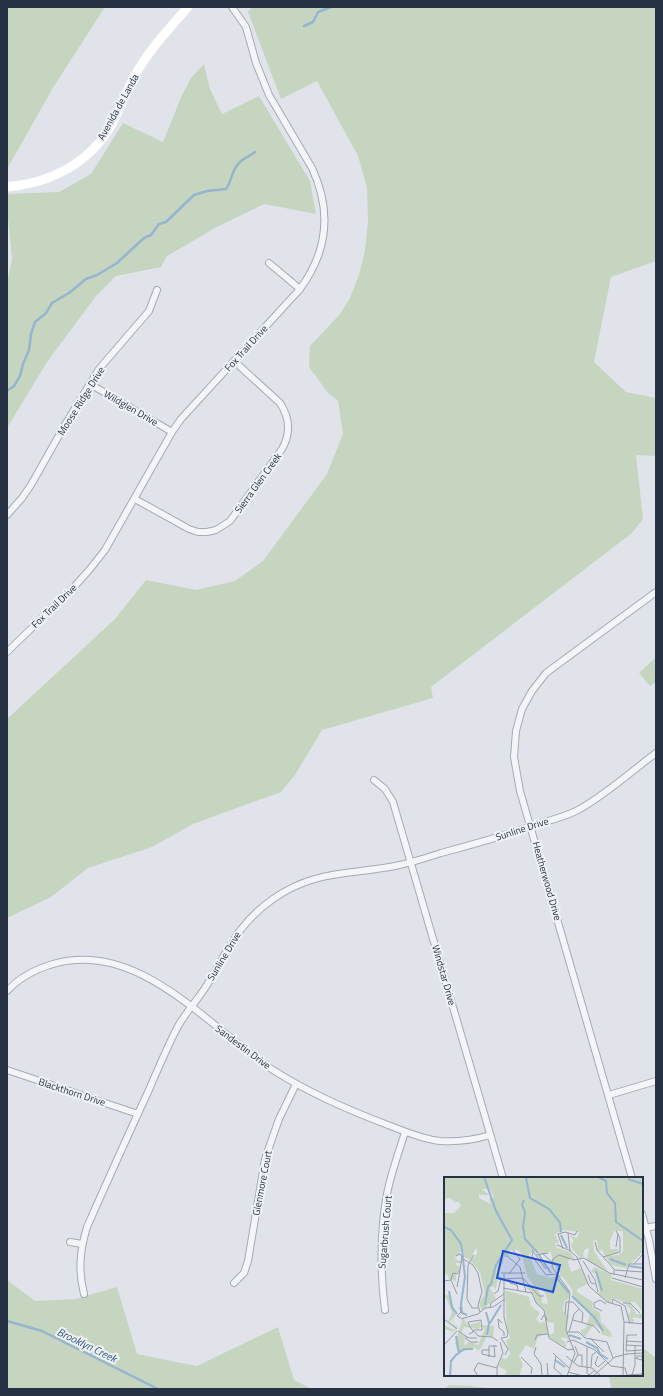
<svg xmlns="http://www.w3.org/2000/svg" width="663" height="1396" viewBox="0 0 663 1396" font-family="'Titillium Web',sans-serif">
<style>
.green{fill:#c6d5c0}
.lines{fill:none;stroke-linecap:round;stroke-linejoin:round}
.stream{stroke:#96b5ce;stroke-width:2.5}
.street-casing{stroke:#a4abb5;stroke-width:8}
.street{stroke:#f3f5f8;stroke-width:6}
.secondary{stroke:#fff;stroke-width:9}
.labels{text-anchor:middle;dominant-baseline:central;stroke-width:4;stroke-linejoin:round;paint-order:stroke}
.street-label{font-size:10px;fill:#263244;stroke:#eff3f7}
.water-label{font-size:11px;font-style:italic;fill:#2c547c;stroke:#eff3f7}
.inset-river{fill:none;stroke:#96b5ce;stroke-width:2}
.inset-road{fill:none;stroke:#969da8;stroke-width:1}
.view{fill:#1d4ed8;fill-opacity:0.15;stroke:#1d4ed8;stroke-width:2}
.inset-edge{fill:none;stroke:#263244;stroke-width:2}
</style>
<rect width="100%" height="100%" fill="#e0e4ea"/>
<!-- green -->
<g class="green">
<path d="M7,7H105L54,86L7,169Z"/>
<path d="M252,7H656V261L611,277L594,362L626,392L656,398V456L636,455L643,519L632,533L431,687L433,698L322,730L295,775L281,792L193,824L152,847L88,868L51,897L7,918V719L115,619L146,580L196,590L235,581L263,561L327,474L343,434L338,401L328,393L309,367L310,346L340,314L350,298L359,275L365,250L368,221L367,188L358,156L317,81L281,99L248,12Z"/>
<path d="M204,64L210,89L222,114L259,96L310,181L316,214L264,204L215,228L167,256L161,267L116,276L96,296L47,362L7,428V283L12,259L7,208V194L59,192L91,174L123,123L163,142L182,95L191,78Z"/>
<path d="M656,657V682L650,686L639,673Z"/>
<path d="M7,1280L35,1301L76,1299L117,1287L137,1354L197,1366L278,1327L294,1380L310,1388L318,1389H7Z"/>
<path d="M642,1347L656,1358V1389H611L609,1375H642Z"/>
<path d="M449,1385L469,1386L497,1389H445Z"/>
</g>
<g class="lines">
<!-- stream -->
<g class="stream">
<path d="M304,26L313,22L318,12L331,7"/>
<path d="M7,391L14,386L20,376L23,364L29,350L31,334L35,322L46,313L52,303L69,293L86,279L97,275L117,263L144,238L151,235L159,224L166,222L194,195L207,191L226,189C232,181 231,171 239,163C242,159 250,156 255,152"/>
<path d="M7,1321L42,1331L158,1389"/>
</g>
<defs>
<g id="street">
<path d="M269,263L300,289"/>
<path d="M90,384L172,432"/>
<path d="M135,499L189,529L198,532H207L216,530L230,521L282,449C291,433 290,418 280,403L234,361"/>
<path d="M7,515L22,498L31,485L66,423L99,369L149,311L157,290"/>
<path d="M7,652L74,587L90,569L105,550L172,432L181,419L300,289C328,251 332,211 312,168L269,95L256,63L246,27L232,7"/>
<path d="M374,780L385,789L393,802L503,1178"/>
<path d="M7,991C19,978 36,969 53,964C139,939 209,1028 273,1070C309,1093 348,1110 388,1125C404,1131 422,1139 440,1141C457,1142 474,1140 490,1135"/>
<path d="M7,1070L138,1114"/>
<path d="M609,1095L656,1081"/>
<path d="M632,1178L520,791L514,757L516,731L522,709L532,691L546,673L656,592"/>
<path d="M642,1214L649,1240L656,1279"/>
<path d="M644,1228L656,1226"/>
<path d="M70,1242L82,1244"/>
<path d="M234,1283L244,1273L248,1261L265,1159L279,1119L296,1084"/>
<path d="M84,1294C78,1270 80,1250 87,1227C107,1182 127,1137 148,1092C157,1071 166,1050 176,1030C185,1012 200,998 210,980C229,947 240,922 273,899C314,870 349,875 395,866C410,863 426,858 441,853C471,845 500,837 529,827C546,821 563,818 578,810C604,796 632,771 656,753"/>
<path d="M385,1310C380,1271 380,1232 387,1194C391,1173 399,1152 405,1132"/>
</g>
</defs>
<!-- street casing -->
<use href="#street" class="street-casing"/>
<!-- street -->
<use href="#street" class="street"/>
<!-- secondary -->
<path class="secondary" d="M7,187C51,183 90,163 112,124C120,109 126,92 134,77C148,51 169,29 188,7"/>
</g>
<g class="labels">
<!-- street labels -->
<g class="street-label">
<text transform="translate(118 107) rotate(-61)">Avenida de Landa</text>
<text transform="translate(246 348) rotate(-48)">Fox Trail Drive</text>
<text transform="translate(81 401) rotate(-58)">Moose Ridge Drive</text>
<text transform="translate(131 408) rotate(30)">Wildglen Drive</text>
<text transform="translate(258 483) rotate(-54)">Sierra Glen Creek</text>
<text transform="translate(54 606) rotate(-44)">Fox Trail Drive</text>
<text transform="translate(522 829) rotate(-18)">Sunline Drive</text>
<text transform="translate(547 881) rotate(74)">Heatherwood Drive</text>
<text transform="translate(224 956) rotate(-59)">Sunline Drive</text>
<text transform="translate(444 975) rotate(74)">Windstar Drive</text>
<text transform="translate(243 1047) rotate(37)">Sandestin Drive</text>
<text transform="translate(72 1092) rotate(18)">Blackthorn Drive</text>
<text transform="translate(262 1183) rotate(-79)">Glenmore Court</text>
<text transform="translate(385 1232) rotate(-85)">Sugarbrush Court</text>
</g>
<!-- water labels -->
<g class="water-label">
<text transform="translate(87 1345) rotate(26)">Brooklyn Creek</text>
</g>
</g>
<!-- overview -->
<g transform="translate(444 1177)">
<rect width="199" height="199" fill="#e0e4ea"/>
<path d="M0,0H199V75L182,91L167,88L161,79L174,78L179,75V54H170L166,64V72H174V76L161,79L158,73L154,74L153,63L149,64L150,74L165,96L145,85L143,82L145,71L140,73L139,80L136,81L128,72L127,67L130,64L125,58L133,61L135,55L120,53L111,57L115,66H111L113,71L126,75L132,83L126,81L124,85L127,95L137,91L144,107L133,112V115L149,125L148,130L156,136L157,145L167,155L168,160L158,158L157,153L150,147L141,160L137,156V153L142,151L146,137L129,122L128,112L118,99L115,102L116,105L126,116L124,122L120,125L119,134L124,140L123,130L125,140L122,150L125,164L122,161H116L122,166V171L106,161L104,158L110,156V146L102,145L101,133L92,126L90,118L83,112L82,107L90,114L91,110L83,99L78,77L73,73H67L63,80H60L59,86L53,96V99L59,100L54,102L51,114L50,109L46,111L52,121L38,133L35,126L41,117L36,95L27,84L33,77V72H31L27,83L20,80L16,68V77L11,79L13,83L18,84V86H12V88L17,90L12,97V104L5,102L4,98L0,97V36H10L17,29L14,24L12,26L6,21L0,22ZM38,12H46L50,21H45L47,27L35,21V18H45ZM91,73L94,77L107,75L109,87L117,97L106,101L93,97L85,78ZM95,109L102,118L104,127L98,126V119L93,112ZM150,90L168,98L167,103L199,112V135L191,125H180L169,121L165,126L153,116L156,115L152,97L147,95ZM61,113L85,120L87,129L96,136L92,142L96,146L101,145L103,150V157L94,160L90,172L82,168L75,179L79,187L75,199H60L63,194L54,189L58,181L62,182L66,177L62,164L66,161L63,150ZM5,118L12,138L9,141L10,147L8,142L6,145L14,150L9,155L0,152V148L10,153L11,151L4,144L8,136L2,120L0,122V119ZM181,126H186L192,137H199V142L189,140L190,147L187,146L183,136L186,137L187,133ZM19,141L24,148L36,145V148L50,149L49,160L43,158L38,170L34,174L31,171L14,176L11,166ZM36,149L41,152L34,168L30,167L33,166L24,165L20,169L21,160L17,157L20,150L35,152Z" fill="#c6d5c0" fill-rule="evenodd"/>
<path class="inset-river" d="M40,0L52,34L68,63L52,88L47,107L44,110L41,128M154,0L162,4L163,16L171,26L172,45L199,64M82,1L86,21L105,32L116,46L117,55M184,2L199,7M80,23L78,28L81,35L79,50L81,62L94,76M0,50L7,53L17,67L19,81M117,58L123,71M95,78L107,96M19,82L21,100L17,127L18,136L23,138M166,82L182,88M185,89L199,91M152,94L158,114M112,100L125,116M5,114L8,130L13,137M128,119L151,141L159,154M42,135L45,146L43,158M46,146L57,128M125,158L137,162M12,159L15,176M142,165L153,171L156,177L164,182M111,183L121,190M6,199L7,184L12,178L20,172H29"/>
<path class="inset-road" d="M124,56L126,74L133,80L145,109L163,125L177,129L180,145M151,65L153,73L170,92V98M113,68L127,74M172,70L174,57M119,72L114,57L121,55L131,58L133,54M88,73L102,92M89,75L88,79L102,98L114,97M98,76L108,85M30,78L24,88L23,122L28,131H34M92,78L104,76M63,79L76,90L82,115M159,80L176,75V61L172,54M18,81L29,88L34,96L38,115L34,128L36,135M139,84L151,103L154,115M190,87L199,77M171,93L199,95M57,96H81M60,97V140M65,97L76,82L69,73M144,98L147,106L151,107M168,101L199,110M181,101L185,87H199M65,102L66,106L73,108L74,113M7,103L13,117M0,104L7,103L9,96L13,97L16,93L18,80L16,77L12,79M13,110L16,94M59,111L88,116L92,126L100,133L105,161L124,173L130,172M126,115L108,90L109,82L115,78L130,83L140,81L165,96L199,103M50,117L54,114L57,102L79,101L95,119H100M168,126L169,122L181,129L186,147M179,126H186L196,136M16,130L17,135L13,139L17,141M46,130L47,126L60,117M158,134L150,130V126L156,123L162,127M121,138L122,125H129L139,136L138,145M60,140L64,156L63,160L57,161L64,172L61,178M0,142L13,152M17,142L34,137L41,131L49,130L61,122M97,143L100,138L103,142L101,144M129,143L150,149L156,156M58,146L54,142L55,151L60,155V159M14,154L25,161H33M123,155H135L141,161L163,165L169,181M125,155L130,137L135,132M25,157L29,155V154L30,153H38L37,143L24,145L26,150L29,154L32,156L34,159M193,158H183L182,174L199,173M22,159V162L27,165H34M34,159L48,160L54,164M146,161L160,175M91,163L93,158L104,157M182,164L199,165M123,165L129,163L151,173L167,189L181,191L183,198L199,197M0,168L13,154M50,168L51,180M182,168L199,169M92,170L90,177L97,187L98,199M143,170V196L145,198L151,193M45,173H38V177L51,180M109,176L125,191M182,177L199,176M134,178H138V190M112,179L110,191L119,199M122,179L134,189L148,191L157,199M154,179L151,187L154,190L161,184M45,180V169H53M77,180L88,191L87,197M191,181L198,183V179H193V181M130,185L134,177L131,169M103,186L104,199M147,190L148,178L152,175M124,195L139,199M188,198L191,188V168M34,199L30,193L34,186L53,191M53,199V190L59,176L56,165M123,199L131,176L122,153L126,116M149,199L171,180L183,177M179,199L180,145L199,147"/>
<path class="view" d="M59,74L116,88L109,115L53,101Z"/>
<rect width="199" height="199" class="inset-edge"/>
</g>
<!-- border -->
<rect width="663" height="1396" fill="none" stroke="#263244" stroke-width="16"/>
</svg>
